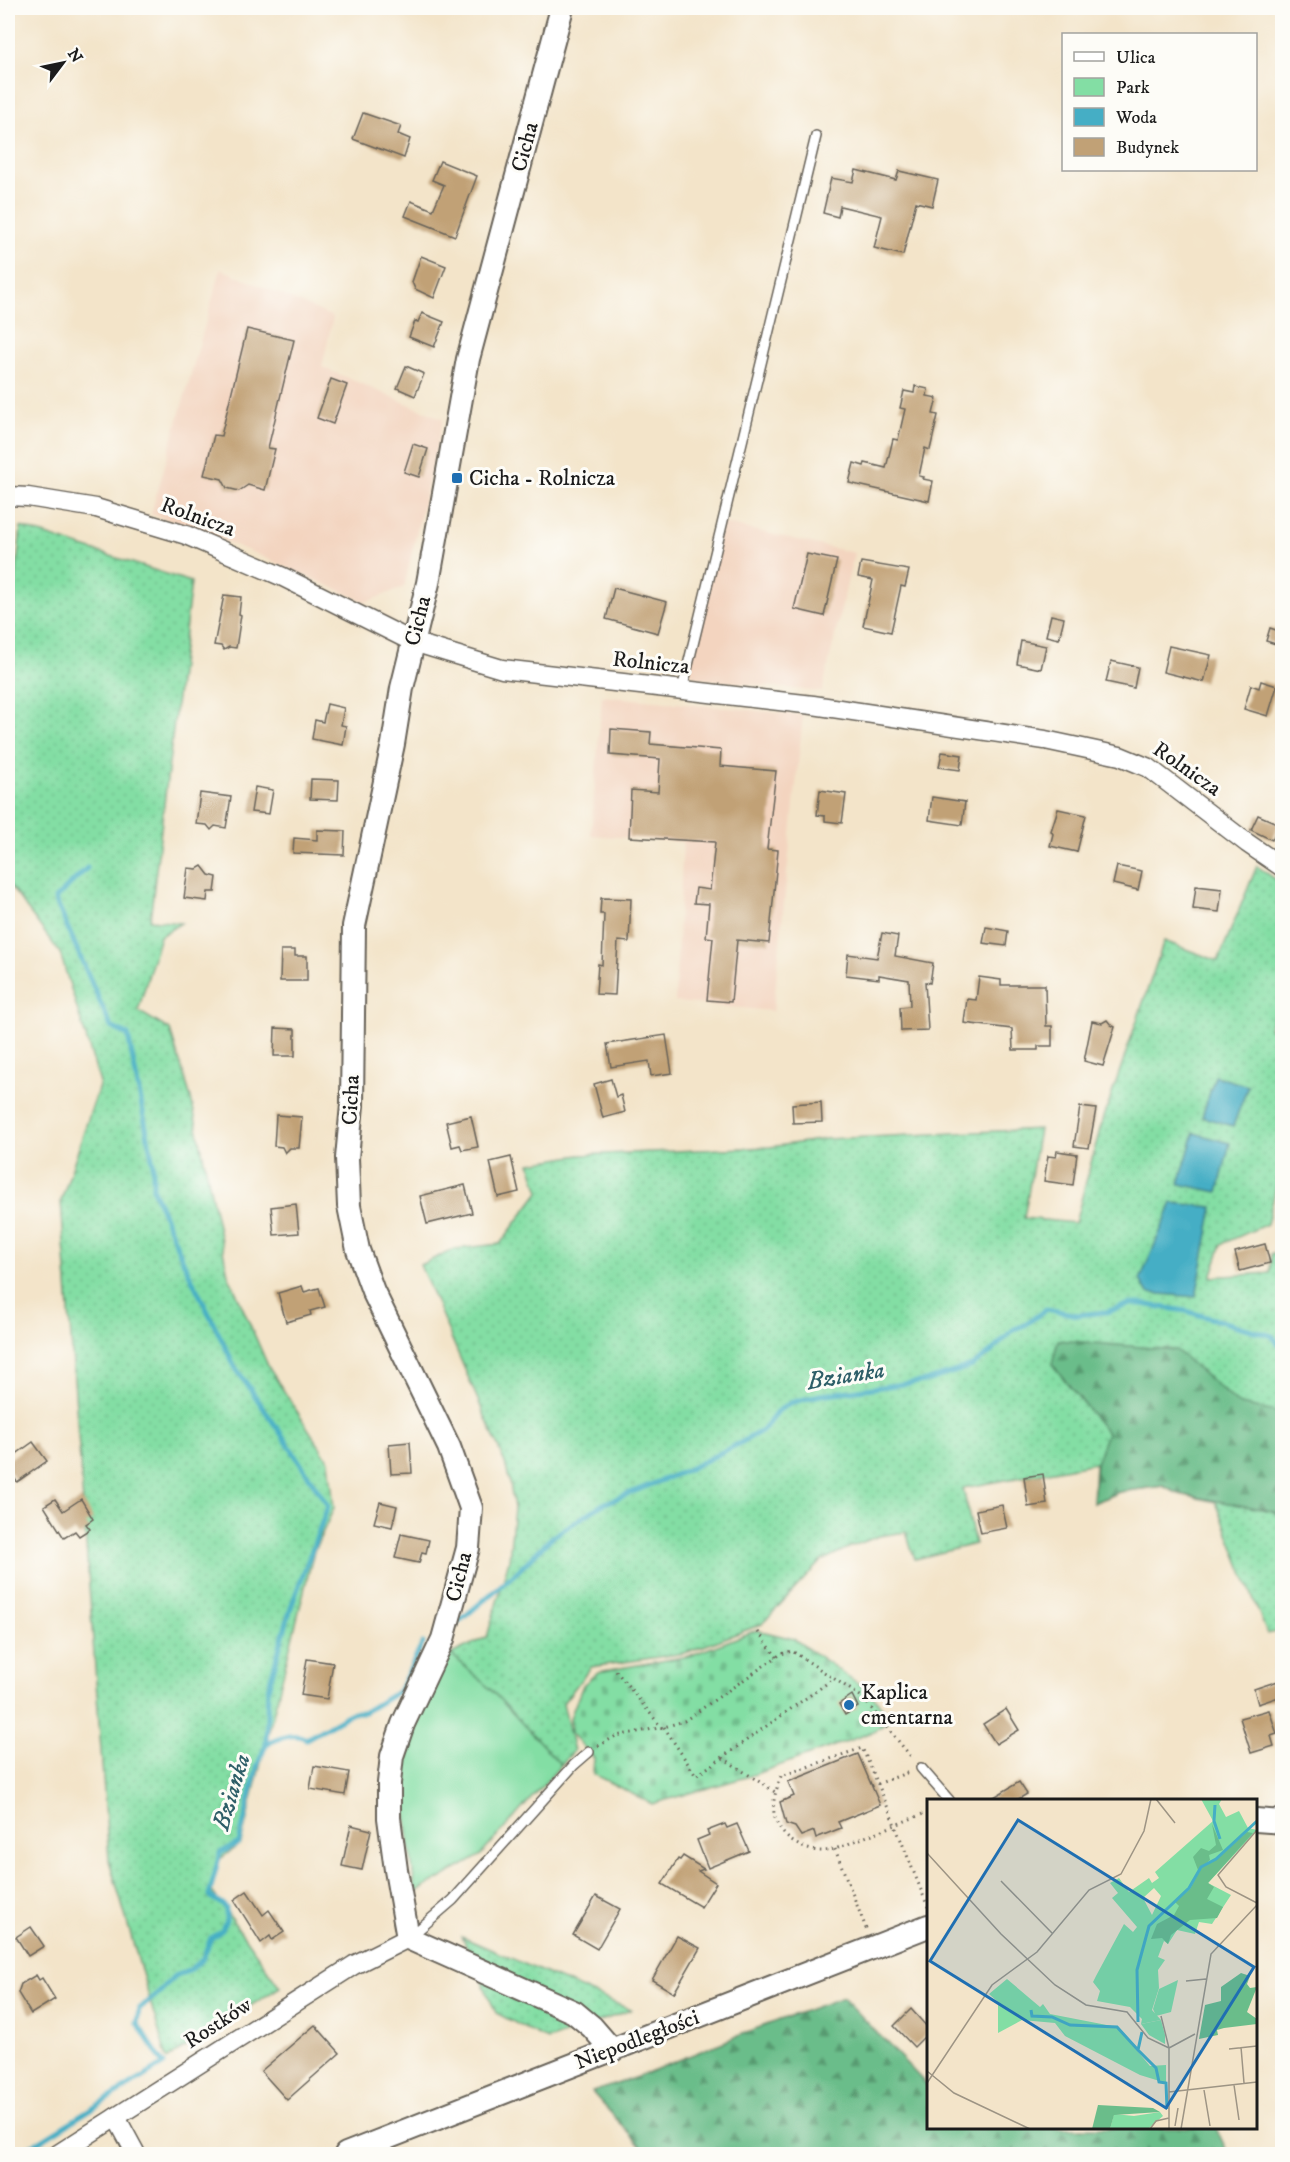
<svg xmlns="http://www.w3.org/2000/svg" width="1290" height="2162" viewBox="0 0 1290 2162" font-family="'IM FELL DW Pica',serif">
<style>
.built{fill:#f3d4bf}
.green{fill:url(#green-dots);stroke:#507d60;stroke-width:1.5}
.forest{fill:url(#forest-firs);stroke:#436c53;stroke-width:1.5}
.cemetery{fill:url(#cemetery-stones);stroke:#507d60;stroke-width:1.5}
.pitch{fill:#83dea4;stroke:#507d60;stroke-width:1.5}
.water{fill:#45aec5;stroke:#306570;stroke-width:1.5}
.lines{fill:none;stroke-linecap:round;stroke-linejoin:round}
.stream{stroke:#45aec5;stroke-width:5}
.building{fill:#c1a176}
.service-casing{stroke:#676259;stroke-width:12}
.minor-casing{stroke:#676259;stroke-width:21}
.tertiary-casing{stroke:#676259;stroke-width:26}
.path{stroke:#676259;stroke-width:3;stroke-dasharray:1.5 4.5;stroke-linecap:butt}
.service{stroke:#fff;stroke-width:9}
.minor{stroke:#fff;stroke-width:18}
.tertiary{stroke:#fff;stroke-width:22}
.poi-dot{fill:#1f6fb2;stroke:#fdfcf7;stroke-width:2}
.labels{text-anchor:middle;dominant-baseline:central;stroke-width:6;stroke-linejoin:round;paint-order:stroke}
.street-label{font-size:22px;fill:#1c1c1c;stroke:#fdfcf7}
.poi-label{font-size:22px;fill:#1c1c1c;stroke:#fdfcf7;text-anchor:start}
.water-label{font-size:24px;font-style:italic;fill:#2e5e68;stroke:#fdfcf7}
.inset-river{fill:none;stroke:#45aec5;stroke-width:3}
.inset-road{fill:none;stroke:#9d9484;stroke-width:1.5}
.view{fill:#1f6fb2;fill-opacity:0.15;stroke:#1f6fb2;stroke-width:3}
.inset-edge{fill:none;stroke:#1c1c1c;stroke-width:3}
</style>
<defs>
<pattern id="green-dots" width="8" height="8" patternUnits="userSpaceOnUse" patternTransform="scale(1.5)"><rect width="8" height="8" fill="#83dea4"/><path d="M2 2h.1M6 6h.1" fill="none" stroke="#71be8d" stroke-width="1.8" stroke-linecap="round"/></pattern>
<pattern id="forest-firs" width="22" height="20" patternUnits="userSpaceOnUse" patternTransform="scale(1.5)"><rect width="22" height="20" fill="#6abd8a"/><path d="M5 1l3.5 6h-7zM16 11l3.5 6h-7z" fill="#569970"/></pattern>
<pattern id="cemetery-stones" width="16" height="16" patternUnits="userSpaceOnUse" patternTransform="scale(1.5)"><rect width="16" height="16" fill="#83dea4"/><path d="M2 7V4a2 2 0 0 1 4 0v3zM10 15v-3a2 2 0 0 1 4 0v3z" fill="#71be8d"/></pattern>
</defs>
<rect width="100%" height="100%" fill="#fdfcf7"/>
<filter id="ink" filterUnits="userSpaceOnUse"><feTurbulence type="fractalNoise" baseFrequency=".0167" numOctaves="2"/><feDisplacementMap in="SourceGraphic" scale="12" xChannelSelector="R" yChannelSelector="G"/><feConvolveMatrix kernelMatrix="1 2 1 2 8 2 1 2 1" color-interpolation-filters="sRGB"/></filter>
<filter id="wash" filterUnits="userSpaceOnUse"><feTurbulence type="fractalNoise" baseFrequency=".008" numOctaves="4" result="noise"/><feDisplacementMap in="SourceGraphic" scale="24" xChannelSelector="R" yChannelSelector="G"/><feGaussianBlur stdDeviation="1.35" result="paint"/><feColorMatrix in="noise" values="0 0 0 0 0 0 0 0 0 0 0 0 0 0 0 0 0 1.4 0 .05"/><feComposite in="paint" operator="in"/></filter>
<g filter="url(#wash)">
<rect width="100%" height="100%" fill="#f3e4c9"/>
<!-- built -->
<g class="built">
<path d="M221,269L333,317L322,367L443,419L404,587L366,602L254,553L196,529L151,514Z"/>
<path d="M722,523L854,553L822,692L695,678L688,667Z"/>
<path d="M602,696L803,715L773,1011L675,1002L683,842L591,835Z"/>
</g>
<!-- green -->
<g class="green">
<path d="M21,527L191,582L150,920L181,923L160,936L138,1011L170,1030L191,1098L228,1274L269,1368L329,1461L334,1508L314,1551L241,1843L219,1860L211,1890L280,1987L167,2059L109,1860L61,1201L100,1083L60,953L8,883V620L12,617Z"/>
<path d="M1257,866L1282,884V998L1269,1028L1282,1035V1163L1267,1224L1222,1244L1211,1277L1270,1273L1271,1254H1282V1631L1267,1634L1216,1502L1179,1494L1163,1486L1119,1492L1093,1503L1095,1463L963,1488L975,1544L915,1559L906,1532L879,1536L850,1547L821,1561L762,1624L685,1653L591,1667L563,1703L574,1751L561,1765L490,1689L451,1654L487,1637L509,1560L514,1508L510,1483L505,1463L420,1265L455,1249L500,1244L539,1192L530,1163L580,1155L770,1147L826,1139L1039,1129L1024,1218L1075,1223L1100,1129L1164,941L1218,961Z"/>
<path d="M462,1937L631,2010L548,2040L496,2013Z"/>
</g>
<!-- forest -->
<g class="forest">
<path d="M1058,1340L1176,1350L1240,1405L1282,1413V1516L1272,1511L1179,1494L1163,1486L1119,1492L1093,1503L1096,1463L1107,1433L1052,1364Z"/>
<path d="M843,1997L928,2086V2128H1216L1227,2151L1226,2154H648L592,2092L637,2077L755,2029Z"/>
</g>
<!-- cemetery -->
<path class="cemetery" d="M757,1630L794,1639L866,1689L893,1719L870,1733L750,1776L652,1804L593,1774L594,1758L571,1733L570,1718L583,1685L598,1672L689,1656Z"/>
<!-- pitch -->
<path class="pitch" d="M451,1654L490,1689L561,1765L480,1856L415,1893C412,1848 398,1794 407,1751C412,1722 437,1681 451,1654Z"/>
<!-- water -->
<g class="water">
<path d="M1215,1076L1248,1086L1233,1126L1202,1117Z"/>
<path d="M1194,1133L1230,1143L1218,1192L1179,1184Z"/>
<path d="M1172,1203L1213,1207L1196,1297L1148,1293L1140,1280Z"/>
</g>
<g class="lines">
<!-- stream -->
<g class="stream">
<path d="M87,868L55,899L111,1027L128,1035L153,1163V1189L184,1263L235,1367L286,1441L328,1506L291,1607L268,1689L266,1744"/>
<path d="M456,1624L518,1571L552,1537L603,1504L687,1470L742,1442L763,1430L778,1411L790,1403L820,1395L926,1381L972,1366L991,1352L1014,1329L1025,1325L1046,1309L1078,1315L1106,1312L1131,1304H1142L1186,1311L1272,1336L1278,1343L1282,1344"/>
<path d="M19,2154L164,2064L137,2023L139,2009L159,1993L174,1976L186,1972L202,1960L211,1938L222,1930L226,1920V1908L222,1904L209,1896L220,1853L239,1843L257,1767L266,1744C279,1739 294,1731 306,1739L353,1712H364L399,1691L423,1643"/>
</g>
</g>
<g id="blocks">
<!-- building -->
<g class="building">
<path d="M363,113L401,126L398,134L410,139L404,158L353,139Z"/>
<path d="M440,161L477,176L455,236L405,216L411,201L433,210L444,185L432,180Z"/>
<path d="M856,170L896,180L899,171L938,180L932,206L916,202L903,255L874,248L882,216L840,206L838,217L823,213L831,178L853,182Z"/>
<path d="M421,256L446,266L434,298L415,289L412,282Z"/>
<path d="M422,313L444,322L434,347L409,337L415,321L418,322Z"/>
<path d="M247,329L294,340L268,448L275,449L265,490L248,485L239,491L227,488L222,479L204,475L214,435L221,436Z"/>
<path d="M406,366L424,374L415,396L397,388Z"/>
<path d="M331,379L347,385L333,424L317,418Z"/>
<path d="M915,386L928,389L927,396L937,398L933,414L938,415L930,450L925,448L919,476L924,477L923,479L933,481L929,501L849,483L854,463L864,466L865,463L886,468L893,439L898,440L905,409L900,408L904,391L914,393Z"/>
<path d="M413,444L428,449L419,477L404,472Z"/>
<path d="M807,554L837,560L824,616L794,609Z"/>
<path d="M861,562L909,570L905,587L901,586L891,632L863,626L873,580L858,577Z"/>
<path d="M614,588L667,602L658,633L606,619Z"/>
<path d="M224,595L241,597L239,614L241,615L236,648L229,647L224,650L221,646L214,645Z"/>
<path d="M1051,615L1064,618L1059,639L1046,636Z"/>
<path d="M1270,628L1282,632V646L1266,641Z"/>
<path d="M1021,641L1046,646L1041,669L1017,664Z"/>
<path d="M1169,646L1211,655L1204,682L1163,672Z"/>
<path d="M1111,661L1138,667L1134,688L1106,682Z"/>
<path d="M1261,681L1277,686L1268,716L1244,709L1251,685L1259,688Z"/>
<path d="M327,704L344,708L341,725L346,726L343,745L312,739L315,720L323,722Z"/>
<path d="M611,729L651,732L650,744L721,750L720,766L776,771L767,849L778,850L769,943L737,940L731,1002L707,1000L713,938L706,937L709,904L694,903L696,888L710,890L715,842L629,837L631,790L658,792L660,759L610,755Z"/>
<path d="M942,752L962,755L960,770L939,767Z"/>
<path d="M311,779L339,780L338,800L310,799Z"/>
<path d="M255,787L273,790L269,814L251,812Z"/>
<path d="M820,790L846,794L842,823L825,821V816L817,815Z"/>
<path d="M200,793L231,797L226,828L215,826L211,830L207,825L196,824Z"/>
<path d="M932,797L965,802L962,825L929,820Z"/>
<path d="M1058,809L1086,815L1077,852L1050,846L1053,834L1051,831Z"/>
<path d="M1258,815L1279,824L1272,840L1251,830Z"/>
<path d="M317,830L345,831L344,855L293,853L294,838L317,840Z"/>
<path d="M202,866L209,875L217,877L215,892H208L207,901L184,898L188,868L197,869Z"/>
<path d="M1117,866L1142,871L1138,890L1113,884Z"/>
<path d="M1196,886L1222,889L1219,912L1193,909Z"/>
<path d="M601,898L631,899L629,942L618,941L615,995L596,994L598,964L602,965L604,914H600Z"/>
<path d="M986,927L1008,931L1006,946L983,943Z"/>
<path d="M882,933L898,936L895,956L933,963L930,983L925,982L928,1030L901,1031L900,1007L910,1006L909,980L879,975V979L846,975L848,954L877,958Z"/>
<path d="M281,950H295V956H307V981H280Z"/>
<path d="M979,977L1001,980V985H1045L1046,1026H1052V1046H1038V1050H1013L1012,1029L964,1023L967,999L976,1000Z"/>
<path d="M1107,1020L1111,1025L1115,1027L1103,1066L1084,1061L1092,1021L1102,1023Z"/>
<path d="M275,1028L295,1029V1056H274Z"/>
<path d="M666,1035L672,1073L651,1076L649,1061L611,1067L607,1044Z"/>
<path d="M611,1079L616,1097L621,1095L625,1112L603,1118L594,1084Z"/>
<path d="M821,1102L822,1122L793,1123L792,1104Z"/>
<path d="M1080,1107L1096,1109L1089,1148L1074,1146Z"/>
<path d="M276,1115L302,1117L299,1148H290L285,1153L282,1147L274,1146Z"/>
<path d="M471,1116L478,1147L462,1150L460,1145L452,1147L446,1122Z"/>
<path d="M1057,1151L1077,1154L1073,1185L1044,1181L1048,1156L1056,1157Z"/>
<path d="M511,1157L519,1192L498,1197L490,1162Z"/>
<path d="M465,1185L472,1213L427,1224L420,1196Z"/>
<path d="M296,1204L299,1233L274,1235L271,1207Z"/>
<path d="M1265,1244L1270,1263L1240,1271L1235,1252Z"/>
<path d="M302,1286L304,1292L319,1288L325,1307L310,1311L311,1315L286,1322L278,1293Z"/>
<path d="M33,1442L47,1461L17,1482L8,1469V1460Z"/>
<path d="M410,1442L412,1473L391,1474L389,1444Z"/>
<path d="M1043,1474L1047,1504L1028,1507L1024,1477Z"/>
<path d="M55,1499L63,1511L81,1499L93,1519L86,1524L90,1529L79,1536L75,1531L64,1538L44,1506Z"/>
<path d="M380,1502L397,1506L392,1527L374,1523Z"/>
<path d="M1002,1505L1007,1528L981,1533L976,1510Z"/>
<path d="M401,1534L429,1540L426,1553L422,1552L419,1563L395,1558Z"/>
<path d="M307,1659L333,1663L327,1699L301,1695Z"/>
<path d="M1278,1681L1282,1696L1258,1704L1254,1689Z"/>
<path d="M852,1695L858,1707L845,1715L839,1704Z"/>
<path d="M1006,1709L1019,1730L996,1744L983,1724Z"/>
<path d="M1269,1710L1277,1734L1271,1736L1274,1746L1251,1753L1240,1718Z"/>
<path d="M858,1754L880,1805L838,1822L841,1828L816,1838L814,1831L801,1836L795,1827L786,1824L780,1802L794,1796L788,1782Z"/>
<path d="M314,1766L349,1772L345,1795L310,1789Z"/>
<path d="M1019,1782L1027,1794L1017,1800H989Z"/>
<path d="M725,1824L727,1828L737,1824L749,1851L708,1868L697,1840L709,1835L707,1831Z"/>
<path d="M351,1825L371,1830L362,1870L342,1866Z"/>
<path d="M683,1856L704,1869L698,1871L716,1883L701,1907L662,1884L678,1859L680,1860Z"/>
<path d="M247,1891L263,1915L269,1910L284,1932L272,1940L270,1936L261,1943L234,1900Z"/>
<path d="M596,1896L620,1909L597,1949L573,1935Z"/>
<path d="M31,1927L44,1946L28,1956L16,1937Z"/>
<path d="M677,1936L700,1948L674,1993L652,1980Z"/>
<path d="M36,1975L39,1980L42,1978L55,1999L31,2014L18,1993L21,1984Z"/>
<path d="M911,2009L928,2028V2033L914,2047L894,2026Z"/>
<path d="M315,2025L340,2053L287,2100L261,2071Z"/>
</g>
</g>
</g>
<g filter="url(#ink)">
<use href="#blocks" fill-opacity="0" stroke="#676259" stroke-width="1.5"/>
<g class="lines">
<defs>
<g id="service">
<path d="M682,690L816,136"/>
<path d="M921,1768L949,1800"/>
<path d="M410,1937L453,1900L574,1765L589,1752"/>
</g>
<g id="minor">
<path d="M8,496L28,497L96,508L186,535L283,577L413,642L502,669L813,705L1045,740L1120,756L1149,768L1247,843L1282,867"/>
<path d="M116,2117L136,2154"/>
<path d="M58,2154L354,1965L408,1938"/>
</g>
<g id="tertiary">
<path d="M562,8L468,359L428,583L402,688L393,744L354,926L352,1105L347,1158L349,1206L358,1250L373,1291L449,1447L471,1508L468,1548L443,1639L403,1724L392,1756L389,1783V1818L396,1870L408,1938L574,2012L592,2027L612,2050"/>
<path d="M1256,1820L1282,1822"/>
<path d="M346,2154L928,1926"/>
</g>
</defs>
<!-- service casing -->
<use href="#service" class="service-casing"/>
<!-- minor casing -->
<use href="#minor" class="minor-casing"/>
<!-- tertiary casing -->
<use href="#tertiary" class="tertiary-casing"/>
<!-- path -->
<g class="path">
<path d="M758,1632L777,1657"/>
<path d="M616,1671L662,1728"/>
<path d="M664,1727L696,1776L833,1679"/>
<path d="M598,1746L616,1736L664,1727L684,1721L781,1654L792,1651L862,1697L913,1759"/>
<path d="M723,1758L775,1792"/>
<path d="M872,1786L909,1772"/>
<path d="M835,1849L867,1931"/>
<path d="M928,1907C906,1854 886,1800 862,1748L781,1776C777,1788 772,1800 774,1813C778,1840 810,1857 835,1849L928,1812"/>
</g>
<!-- service -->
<use href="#service" class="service"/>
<!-- minor -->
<use href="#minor" class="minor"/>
<!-- tertiary -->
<use href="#tertiary" class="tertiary"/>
</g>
</g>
<!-- markers -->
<g class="poi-dot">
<rect x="451" y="472" width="12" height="12" rx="3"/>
<circle cx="849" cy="1705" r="6"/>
</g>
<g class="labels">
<!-- street labels -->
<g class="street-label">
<text transform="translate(525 147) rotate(-75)">Cicha</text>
<text transform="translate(198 517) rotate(20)">Rolnicza</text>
<text transform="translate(418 621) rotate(-76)">Cicha</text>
<text transform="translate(651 663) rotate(6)">Rolnicza</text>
<text transform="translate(1187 769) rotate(35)">Rolnicza</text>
<text transform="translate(351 1100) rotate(-87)">Cicha</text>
<text transform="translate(459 1577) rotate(-76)">Cicha</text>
<text transform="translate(218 2023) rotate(-33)">Rostków</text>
<text transform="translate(637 2040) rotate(-21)">Niepodległości</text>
</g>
<!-- poi labels -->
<g class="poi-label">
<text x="469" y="478">Cicha - Rolnicza</text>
<text x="861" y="1692">Kaplica<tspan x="861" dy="25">cmentarna</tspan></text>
</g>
<!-- water labels -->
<g class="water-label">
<text transform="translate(846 1376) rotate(-9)">Bzianka</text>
<text transform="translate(232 1792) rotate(-73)">Bzianka</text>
</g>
</g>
<!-- overview -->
<g transform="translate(927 1799)">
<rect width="330" height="330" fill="#f3e4c9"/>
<path d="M274,0H295L292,5L299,18L312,12L321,29L330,31L281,84L304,96L285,125L272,123L268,135L250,131L241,145L237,142L231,158L238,161L231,171L232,189L225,211L234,221L214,225L215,220L203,208L170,202L173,192L166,183L169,177L197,125L206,133L210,128L185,99L191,94L183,84L192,79L202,93L222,79L225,84L232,79L228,73L286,22ZM227,89L234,97L225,116L216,99ZM80,180L113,208L116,205L123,215L190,228L223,267L239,266V284L213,276L138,237L128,224L95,221L71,234V203L62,195ZM233,313L236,317L221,330H183L187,315L207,317Z" fill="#83dea4" fill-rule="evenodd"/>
<path d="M285,25L296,51L282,56L283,61L271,71L266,58L274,49L282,52L289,46ZM320,33L326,34L281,84L287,88L280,100L296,108L290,119L263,121L244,136L241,145L235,139L224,140L230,125L247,116L252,107L248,103L263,90L275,68L289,61ZM314,174L323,177L320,185L323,189L330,188L320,213L330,220V225L297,229L290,231L291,236L272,240L278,206L294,202V188ZM171,306L226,309L233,313L187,316L183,330H165Z" fill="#6abd8a"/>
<path d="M251,181L244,213L229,217L226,210L232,190Z" fill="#83dea4"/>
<path d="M234,221L238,236V245L222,236L214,225Z" fill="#83dea4"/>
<path class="inset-river" d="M288,6L287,22L293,40M104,211L105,217L125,218L143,226L190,228L211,251M211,223L210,171L222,127L262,89L274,68L289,60L330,22M215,233L211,251L229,269L232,283L239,284L240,310"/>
<path class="inset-road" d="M229,0L248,24M330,31L291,76L299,88L330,104M0,54L74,135L128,186L159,206L200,213L221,239L242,249M74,82L125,134M259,182L279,180M234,217L242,249V330M314,248L317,284M242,249L268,235M302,250L330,247M0,272L27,294L103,330M0,284L65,186L110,153L162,91L194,75L217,32L224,0M307,286L312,321M277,291L283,327M242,293L330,283M248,327L251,309M223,330L229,322L242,319M254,330L284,155L330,106"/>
<path class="view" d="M91,21L327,168L239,309L3,162Z"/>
<rect width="330" height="330" class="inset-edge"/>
</g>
<!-- margin -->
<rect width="1290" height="2162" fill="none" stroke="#fdfcf7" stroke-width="30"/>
<!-- legend -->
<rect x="1062" y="33" width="195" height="138" fill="#fdfcf7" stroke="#a3a29f" stroke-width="1.5"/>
<rect x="1074" y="52" width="30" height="9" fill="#ffffff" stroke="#a3a29f" stroke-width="1.5"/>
<text x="1116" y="63" font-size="18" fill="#1c1c1c">Ulica</text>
<rect x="1074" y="78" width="30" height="18" fill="#83dea4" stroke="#a3a29f" stroke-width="1.5"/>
<text x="1116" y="93" font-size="18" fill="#1c1c1c">Park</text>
<rect x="1074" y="108" width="30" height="18" fill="#45aec5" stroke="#a3a29f" stroke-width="1.5"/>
<text x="1116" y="123" font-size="18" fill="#1c1c1c">Woda</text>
<rect x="1074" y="138" width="30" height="18" fill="#c1a176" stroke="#a3a29f" stroke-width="1.5"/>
<text x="1116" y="153" font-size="18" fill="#1c1c1c">Budynek</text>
<!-- north arrow -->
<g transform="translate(63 63) rotate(58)" stroke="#fdfcf7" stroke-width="4.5" paint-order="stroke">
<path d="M0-4.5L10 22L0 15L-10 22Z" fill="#1c1c1c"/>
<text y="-9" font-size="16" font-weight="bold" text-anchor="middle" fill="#1c1c1c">N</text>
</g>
</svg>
